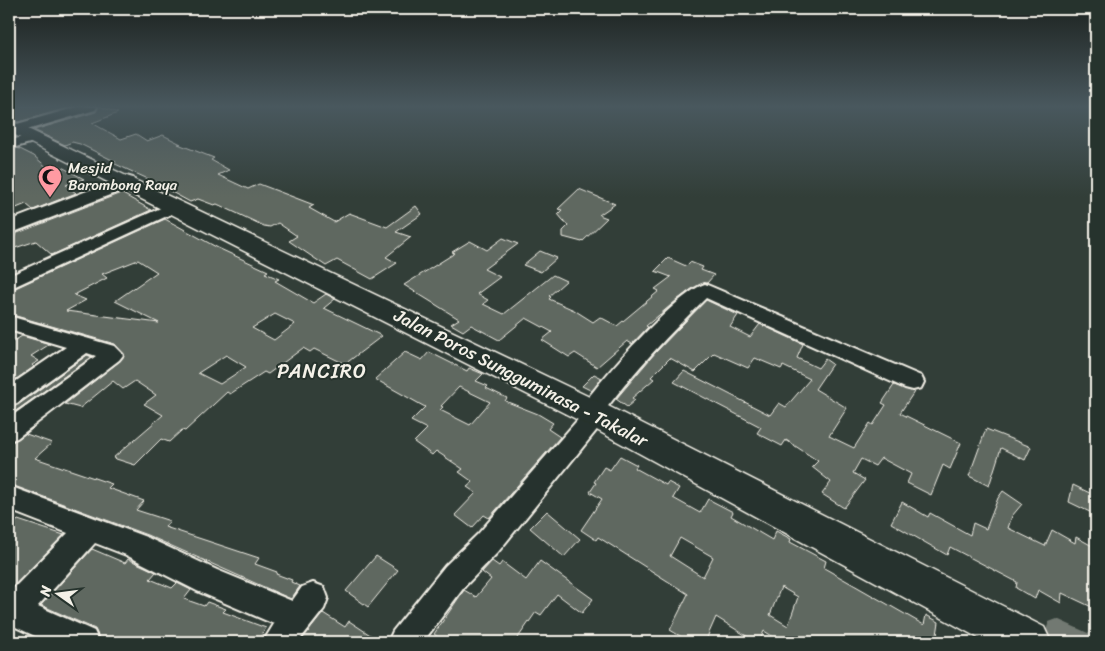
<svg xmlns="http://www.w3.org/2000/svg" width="1105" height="651" viewBox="0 0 1105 651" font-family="Sriracha,sans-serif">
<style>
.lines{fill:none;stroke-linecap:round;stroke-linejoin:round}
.canal{fill:#727972;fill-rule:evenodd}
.building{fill:#5f6861;stroke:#f4f1e8;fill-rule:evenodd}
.minor-casing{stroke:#f4f1e8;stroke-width:4}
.major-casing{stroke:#f4f1e8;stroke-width:4}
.highway-casing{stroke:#f4f1e8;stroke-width:3}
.minor{fill:#26332d;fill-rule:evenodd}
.major{fill:#26332d;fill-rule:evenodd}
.highway{fill:#26332d;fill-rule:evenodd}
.labels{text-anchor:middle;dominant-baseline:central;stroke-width:4;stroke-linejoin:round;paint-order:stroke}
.far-poi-label{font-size:15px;fill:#f4f1e8;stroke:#26332d;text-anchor:start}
.street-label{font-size:18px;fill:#f4f1e8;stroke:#26332d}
.quarter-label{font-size:20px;letter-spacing:1px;fill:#f4f1e8;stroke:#26332d}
</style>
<rect width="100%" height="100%" fill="#323e38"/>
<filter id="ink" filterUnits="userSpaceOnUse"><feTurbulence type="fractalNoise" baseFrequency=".02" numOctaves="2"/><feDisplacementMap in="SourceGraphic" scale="10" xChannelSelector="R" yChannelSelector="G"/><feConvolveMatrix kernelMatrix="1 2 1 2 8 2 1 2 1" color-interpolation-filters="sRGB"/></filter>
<g filter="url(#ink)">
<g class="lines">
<!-- canal -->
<path class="canal" d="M1057,619L1090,634L1093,642H1059L1049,638L1046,630L1049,622Z"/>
</g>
<!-- building -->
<g class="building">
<path d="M9,106H74L19,122L9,118Z"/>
<path d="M99,106L118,113L92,123L121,139L136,134L147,141L163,135L181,144H178L214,158L211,160L229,170L218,175L248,189L259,184L301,200L314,205L309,208L334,222L349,213L387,227L416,206L422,214L396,232L411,237L386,257L397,263L372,279L337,260L326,266L289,241L297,236L278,223L270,227L264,226L217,204L214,205L198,199L190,202L166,189L168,188L113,163L116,162L80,144L72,142L65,145L34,130L96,112Z"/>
<path d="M18,148L34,156L49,169L58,165L84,179L66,185L76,193L33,210L26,204L9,211V151Z"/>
<path d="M579,189L615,204L599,215L607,218L582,242L563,237V231L568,226L558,214L562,210L558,209Z"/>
<path d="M121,193L151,210L52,255L36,241L9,250V239L17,235L15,234Z"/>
<path d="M165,219L218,248L268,271L265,273L279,279L275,281L313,303L326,294L335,299L324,308L382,336L345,364L314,349L310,352L303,348L268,374L264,372L230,394L227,392L185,431L182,430L169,442L161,439L135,465L113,458L163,415L144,404L156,395L135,381L123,389L113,381L80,408L65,404L120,361L124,354L115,344L9,314V291ZM138,260L157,272L115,301L159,323L66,311L86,300L74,295L107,278L102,274ZM275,314L295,324L274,340L252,328ZM226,355L246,367L220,384L198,373Z"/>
<path d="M503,238L518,244L484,269L500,277L477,294L488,300L483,304L504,314L553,275L566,281L549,296L551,297L549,299L574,310L593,322L600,317L617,326L659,291L655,289L671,277L655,271L668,258L686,266L690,262L703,267L701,270L714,275L707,283L692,289L677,300L646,326L648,327L632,344L627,341L597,367L575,353L569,357L542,340L552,332L526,318L499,340L471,325L463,331L451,324L459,319L404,285L455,253L452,252L470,241L487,250Z"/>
<path d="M540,251L557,258L541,272L523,265Z"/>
<path d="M706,300L738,315L730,327L750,337L760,324L803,344L797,358L818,368L825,359L832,364L815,389L847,408L829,436L854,448L870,423L873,425L886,405L882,403L894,385L914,392L900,413L961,443L950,469L943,465L931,495L907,483L911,474L881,458L875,466L861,459L853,473L865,480L844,508L822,494L831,482L812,467L818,461L786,440L782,446L757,433L761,427L674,382L684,371L770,415L779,403L786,407L810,379L783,366L781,369L755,358L748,368L714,353L695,372L670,358L651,377L654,379L632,398L635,400L627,407L616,399L655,353Z"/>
<path d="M22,336L50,344L31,356L39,361L32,365L34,367L9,384V344Z"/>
<path d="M405,352L422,360L429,352L467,371L469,368L483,374L476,381L488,386L486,388L507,398L505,401L538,414L553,423L548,429L560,437L489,518L484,515L472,528L455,515L476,493L467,487L473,482L459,472L463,469L436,451L432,455L414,442L427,429L411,421L425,407L375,379ZM459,387L490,402L470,425L440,410L443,407L441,406Z"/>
<path d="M87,355L92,357L9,416V408L11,406L18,405Z"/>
<path d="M594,374L602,378L592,391L582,386Z"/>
<path d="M33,428L26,434L52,443L35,458L112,484L108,488L144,501L136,510L170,521L165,527L259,558L255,564L277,572L276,574L292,580L291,582L300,586L291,599L147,535L9,484V443L18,439Z"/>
<path d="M986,429L1031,447L1025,460L1001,448L989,486L969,476Z"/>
<path d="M620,456L637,465L635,468L666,485L668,482L679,488L673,498L700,513L708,499L733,512L731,516L772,540L776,531L791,539L790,542L826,561L824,568L924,625L926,615L939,622L937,635L951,642H782L764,631L759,642H756L716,617L705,642H690L670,630L688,594L598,537L596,540L581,530L602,499L590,492L596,483L594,482L604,467L610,470ZM680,538L713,557L703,577L670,556ZM781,587L798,597L788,626L770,615Z"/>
<path d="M1073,485L1096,496V515L1069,502Z"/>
<path d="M1003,491L1022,504L1012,516L1008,528L1045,546L1052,530L1075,543L1076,537L1096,548V609L1062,593L1061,603L1038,590L1035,599L1016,588L1017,582L950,547L947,555L891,523L902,502L928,517L930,513L970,535L973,523L986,529L998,498Z"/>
<path d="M547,511L580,539L564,557L530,528Z"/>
<path d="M18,520L64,535L9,591V521L15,523Z"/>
<path d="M92,549L125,563L128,559L156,572L150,579L172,588L177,583L191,590L184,599L204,606L207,602L226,609L223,612L266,628L257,642H101L95,629L41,605Z"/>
<path d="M376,556L398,570L368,607L346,591Z"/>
<path d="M492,561L499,566L502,562L526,580L540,561L593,599L582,613L557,594L541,615L536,612L515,642H444L434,634L464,590L476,597L491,579L482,572Z"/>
<path d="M323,613L345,627L349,621L381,642H300Z"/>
</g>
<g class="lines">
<defs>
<g id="minor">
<path d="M81,106L97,107L95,110L20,132L15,133L9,129L10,126Z"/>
<path d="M35,133L42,137L40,140L9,149V141Z"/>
<path d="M174,202L182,207L180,210L9,289V276Z"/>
<path d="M705,284L921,376L924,382L921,388L913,390L905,388L706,298C670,333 635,370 605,410L608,415L604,421L498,552L465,586L423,642H388L393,631L445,566L478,534L581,416L579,412C593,386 679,291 705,284Z"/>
<path d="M9,316L114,346L123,355L119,360L17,438L9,441V418L96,356L87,353L17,403L9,405V386L66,347L9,330Z"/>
<path d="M9,486L146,537L217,570L292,601L302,587L313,583L324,587L328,598L324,609L298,642H263L274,624L197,591L126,555L95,543L38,606L94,631L99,642H48L9,624V593L68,533L9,510Z"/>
</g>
<path id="major" d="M126,176L133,178L135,182L133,186L9,234V221Z"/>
<path id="highway" d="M9,120L602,403L1044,627L1051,642H986L580,421L9,132Z"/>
</defs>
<!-- minor casing -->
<use href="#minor" class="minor-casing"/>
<!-- major casing -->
<use href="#major" class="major-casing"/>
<!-- highway casing -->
<use href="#highway" class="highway-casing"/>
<!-- minor -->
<use href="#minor" class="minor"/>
<!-- major -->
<use href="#major" class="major"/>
<!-- highway -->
<use href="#highway" class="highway"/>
</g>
</g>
<!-- sky -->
<linearGradient id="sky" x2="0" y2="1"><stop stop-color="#1c221f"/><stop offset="0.54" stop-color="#49585e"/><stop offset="1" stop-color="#49585e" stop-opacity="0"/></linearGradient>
<rect width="1105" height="197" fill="url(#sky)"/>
<!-- icons -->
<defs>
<symbol id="mosque-pin" viewBox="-11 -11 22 30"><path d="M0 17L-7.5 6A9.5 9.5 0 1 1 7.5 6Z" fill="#ff9aa2" stroke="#26332d"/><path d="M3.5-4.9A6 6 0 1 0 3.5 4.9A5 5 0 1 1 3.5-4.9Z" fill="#111"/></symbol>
</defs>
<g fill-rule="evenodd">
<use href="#mosque-pin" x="36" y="163" width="28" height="38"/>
</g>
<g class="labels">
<!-- far-poi labels -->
<g class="far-poi-label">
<text x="68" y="168">Mesjid<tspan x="68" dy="17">Barombong Raya</tspan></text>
</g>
<!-- street labels -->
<g class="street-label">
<text transform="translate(521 378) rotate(27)">Jalan Poros Sungguminasa - Takalar</text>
</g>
<!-- quarter labels -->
<g class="quarter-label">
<text x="322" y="371">PANCIRO</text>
</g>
</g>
<!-- margin -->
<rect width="1105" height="651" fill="none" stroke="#26332d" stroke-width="30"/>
<rect x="15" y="15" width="1075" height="621" fill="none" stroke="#f4f1e8" stroke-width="2" filter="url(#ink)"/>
<!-- north arrow -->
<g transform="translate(58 594) rotate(284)" stroke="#26332d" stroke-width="4" paint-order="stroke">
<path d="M0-4L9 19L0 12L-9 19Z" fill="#f4f1e8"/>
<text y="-8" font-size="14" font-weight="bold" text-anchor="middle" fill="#f4f1e8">N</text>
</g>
</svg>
